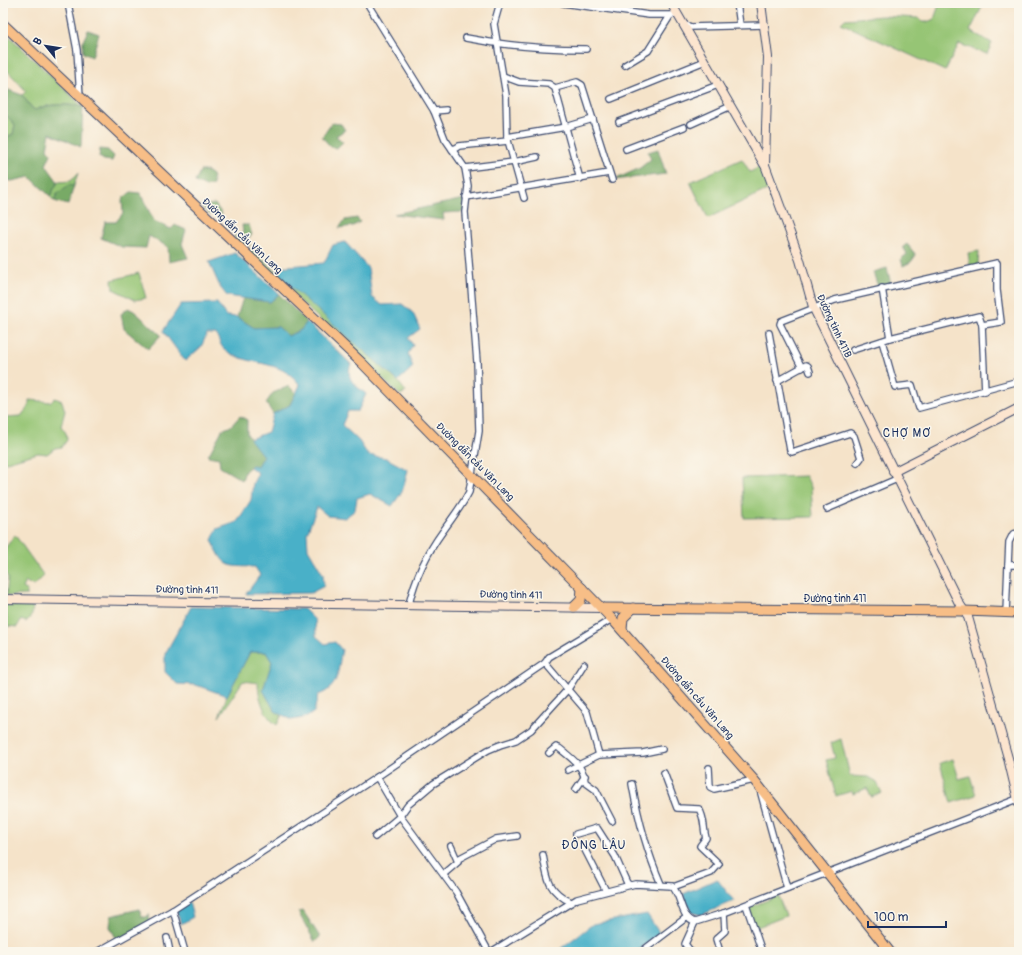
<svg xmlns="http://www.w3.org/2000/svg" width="1022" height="955" viewBox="0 0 1022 955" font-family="Pangolin,sans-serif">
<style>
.green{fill:#96c574;stroke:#587a69}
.forest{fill:#78aa66;stroke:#4a6c62}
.water{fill:#49b0c8;stroke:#327093}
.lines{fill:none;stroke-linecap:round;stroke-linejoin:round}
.street-casing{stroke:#3c4a6e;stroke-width:8}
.secondary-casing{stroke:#3c4a6e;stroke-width:10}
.primary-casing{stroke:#3c4a6e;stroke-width:11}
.street{stroke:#fff;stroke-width:5.5}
.secondary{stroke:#fce5cf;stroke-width:8}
.primary{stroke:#f7be87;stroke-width:9}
.labels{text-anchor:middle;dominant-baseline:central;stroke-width:3;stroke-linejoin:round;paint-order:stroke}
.street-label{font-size:10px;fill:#1b2f5e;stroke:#fbf7ec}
.quarter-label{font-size:12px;letter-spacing:1px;fill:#1b2f5e;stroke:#fbf7ec}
</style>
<rect width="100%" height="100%" fill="#fbf7ec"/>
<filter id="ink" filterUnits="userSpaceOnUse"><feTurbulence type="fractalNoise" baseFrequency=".025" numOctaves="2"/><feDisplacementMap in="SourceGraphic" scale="8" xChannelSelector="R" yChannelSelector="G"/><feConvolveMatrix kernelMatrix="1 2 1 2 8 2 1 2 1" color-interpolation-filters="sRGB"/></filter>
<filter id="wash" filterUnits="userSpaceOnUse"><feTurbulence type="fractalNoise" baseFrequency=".012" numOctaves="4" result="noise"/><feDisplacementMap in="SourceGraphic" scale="16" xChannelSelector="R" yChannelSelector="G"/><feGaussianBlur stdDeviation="0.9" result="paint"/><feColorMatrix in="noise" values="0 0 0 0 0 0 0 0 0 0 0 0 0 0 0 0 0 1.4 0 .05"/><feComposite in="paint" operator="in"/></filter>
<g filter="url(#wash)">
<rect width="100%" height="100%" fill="#f5e3c9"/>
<!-- green -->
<g class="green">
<path d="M948,3H961L982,7L970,31L992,43L987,54L959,44L945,71L841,23L845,19L882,16L919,18L922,22H927L934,19L939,5Z"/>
<path d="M3,30L83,107C66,104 51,103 35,110L32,108L22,95L26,91L3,66Z"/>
<path d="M3,115L8,117L15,124L13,134L3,139Z"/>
<path d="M742,159L750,172L762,166L771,188L708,218L690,182Z"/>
<path d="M78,173L74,186L69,185L57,194L54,201L50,196L58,182L71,181Z"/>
<path d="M251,249L398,381L406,392L400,395L248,252Z"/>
<path d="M979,251L978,266L970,267L968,253Z"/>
<path d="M139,273L146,298L135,300L113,289L112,280Z"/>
<path d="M55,398L62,401L65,411L61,426L66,433L67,440L62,447L55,448L47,454L38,453L3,463V417L21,416L29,406V400L51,402Z"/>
<path d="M806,476L811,487L813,517L744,518L742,478Z"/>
<path d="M15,535L44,576L34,586L26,582L23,588L26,590L27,595L6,596L8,578L3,568V548L6,547Z"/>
<path d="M3,604L33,605L32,615L26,622L21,620L17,627L7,626L6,614L3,612Z"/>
<path d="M250,652H266L272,662L263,690L275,711L282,715L277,725C265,718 258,697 258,683L243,681L219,717L227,696Z"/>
<path d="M841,739L850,776L868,777L876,781L882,793L871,797L867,788L853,794L852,791L836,796L826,760L835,758L831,743Z"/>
<path d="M953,759L959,779L970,776L976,795L951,803L940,763Z"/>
<path d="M778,896L786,916L755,928L748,911L750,907Z"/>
</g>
<!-- forest -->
<g class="forest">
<path d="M88,30L99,34L92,57L83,53V41Z"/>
<path d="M6,89L22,95L32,108L35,110C52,103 66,104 83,107L81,147L50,133L47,149L51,154L46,165L58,182L50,196L30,177L12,181L3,180V139L13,134L15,125L8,117L3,115V90Z"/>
<path d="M332,123L341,124L345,130L336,136L343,142L337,148L331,147L322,137Z"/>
<path d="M100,149L108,150L114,156L112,161L104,160L99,157Z"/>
<path d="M658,149L666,174L614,180L640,168L651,159L648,152Z"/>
<path d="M200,171H207L213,176V185L206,187L195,182Z"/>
<path d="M69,185L74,186L68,205L54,201L57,194Z"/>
<path d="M131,192L140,193L154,221L171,229L175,225L186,230L182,244L188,258L169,262L168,247L149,236L146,248L122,247L101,238L105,222H116L123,213L122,199Z"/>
<path d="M464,199L463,212L443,213L444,220L394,214Z"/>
<path d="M215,204L222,214L220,217L214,212L210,215L201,206Z"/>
<path d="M357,218L360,222L353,226L339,228L345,220Z"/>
<path d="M242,225H249L252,235L247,239L248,242L251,245L244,246L234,237L236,234L239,237L243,233Z"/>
<path d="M907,244L916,255L911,262L903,266L901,259L907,254L903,247Z"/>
<path d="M887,268L891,284L878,287L873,272Z"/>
<path d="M279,294L307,322L301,330L288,336L278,327L254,328L237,317L243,298L270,302Z"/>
<path d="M128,308L134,311L161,335L148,349L124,329L121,314Z"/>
<path d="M289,386L296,393L290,405L273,414L266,403L273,393Z"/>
<path d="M240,416L247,420V434L263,456L257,467L252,465L245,471L242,480L220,467L219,458L208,456L222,430L231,426Z"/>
<path d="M139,909L142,917H147L149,914L150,923L117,940L110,927L111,916Z"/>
<path d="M303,911L320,937L315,942L298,912Z"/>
</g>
<!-- water -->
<g class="water">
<path d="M345,242L368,268L372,297L382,305L402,304L413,313L420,329L408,338L413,345L408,354L413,367L398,381L278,275L277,267L324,263L333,245Z"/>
<path d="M235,253L279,294L270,302L227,296L220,287L209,262Z"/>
<path d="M217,303L226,316L237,317L254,328L278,327L288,336L301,330L307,322L351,364C345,379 355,385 366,394L358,411H348L342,425L359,441L368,455L386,458L408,470L402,492L392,506L370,494L357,498L355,510L345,518L328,516L317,507L307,533L308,549L323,574L324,586L311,593L246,594L260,575L255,567C226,566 225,569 212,540L217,529L237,522L251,500L253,483L258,473L250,467L252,465L257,466L263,456L250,439L268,432L273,414L290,405L300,385C280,357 246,368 223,348C220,344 218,338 216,334H207L201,347L185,361L163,331L181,304Z"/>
<path d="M191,607L304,609L315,620L316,636L325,644L335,642L342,650C337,671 340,688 318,695L314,712L307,717L292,720L275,711L263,690L272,662L266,652H250L227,696L196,685L177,684L165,672V654Z"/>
<path d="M717,879L734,901L701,915L691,912L683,894Z"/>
<path d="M189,902L193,917L181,924L176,909Z"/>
<path d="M647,914L660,934L636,952H556L593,924Z"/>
</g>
</g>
<g filter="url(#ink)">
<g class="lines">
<defs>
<g id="street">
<path d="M68,3L77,50L80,97"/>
<path d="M367,3L434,111L445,139L465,168L468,186L465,212L477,362L479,431L469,492C462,506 452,518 443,531C427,553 415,579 409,604"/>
<path d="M500,3L494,24L506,95L507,137L524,198"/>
<path d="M563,3L649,15H678"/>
<path d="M737,3L740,25"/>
<path d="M683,24L691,27L765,25"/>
<path d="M466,38C506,46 545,49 586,49"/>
<path d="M625,65L648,51L670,16"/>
<path d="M503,76L519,82L549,84L555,88L580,179"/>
<path d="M555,88L577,82L582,85L612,180"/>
<path d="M611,99L705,61"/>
<path d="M434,111L446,110"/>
<path d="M619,122L718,85"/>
<path d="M691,124L731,106"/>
<path d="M507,137L566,127L593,119"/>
<path d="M452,149L456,148L459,146L508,141"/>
<path d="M626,149L684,127"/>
<path d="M465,168L514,162L537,157"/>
<path d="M466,197L609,173"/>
<path d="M882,288L890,338"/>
<path d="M769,333L790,450L792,452L850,433L854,436L861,458L857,463"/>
<path d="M882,341L895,387L912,385L919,408L1019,381"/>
<path d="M853,350L890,338L979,316L982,325L985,392"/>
<path d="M802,368L780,324L781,321L835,300L997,263V290L1001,322L982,325"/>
<path d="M777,381L806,365L808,366L810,372"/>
<path d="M827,509L897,479"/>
<path d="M1008,565L1009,542L1013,534L1019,533"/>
<path d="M1006,613L1008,565H1019"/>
<path d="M545,663L587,712L599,755L643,753L662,749"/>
<path d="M549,753L556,747L559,748C570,757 584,766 585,782L596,790L612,821"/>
<path d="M709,768L710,787L714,789L754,780"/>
<path d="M568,770L599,755"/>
<path d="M664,773L677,808L699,809C705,818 703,828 706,838L700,846L719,864L711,873L673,887"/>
<path d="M377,777L400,816L456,892L489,952"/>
<path d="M632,784C638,818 647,852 661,884"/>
<path d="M576,789L585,776"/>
<path d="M760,790L787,888"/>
<path d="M576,834L597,828L615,856L627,883L630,885"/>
<path d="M375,837L400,816L408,805L433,784L488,750L500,745L516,740L531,730L568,689L584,664"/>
<path d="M584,848L606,891"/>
<path d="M543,855C547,879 548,891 571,902"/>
<path d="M458,859L496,839L517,836"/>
<path d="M444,874L458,862L451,846"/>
<path d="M746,905L762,952"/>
<path d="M173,910L185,952"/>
<path d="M167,938L170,952"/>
<path d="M97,952L173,910L377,777L545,663L549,657L612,619"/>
<path d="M491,952L577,899L635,884L672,886C682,896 680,918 695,922L724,913L1017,799"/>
<path d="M641,952L687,917"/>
<path d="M691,952L685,944L695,922"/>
<path d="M720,952L716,939L725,931L724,913"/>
</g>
<g id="secondary">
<path d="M671,3L764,164"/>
<path d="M761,3L768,57L765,165L800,260L813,307L959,603L968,617L1008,758L1019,804"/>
<path d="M893,472L1019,408"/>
<path d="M3,599L601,608"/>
</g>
<g id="primary">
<path d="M3,24L362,363L612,619L754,780L890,952"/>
<path d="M574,607L581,600L582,588"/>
<path d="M601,608L964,611L1019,613"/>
<path d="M622,629L623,618L633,608"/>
</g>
</defs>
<!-- street casing -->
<use href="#street" class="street-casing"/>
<!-- secondary casing -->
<use href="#secondary" class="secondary-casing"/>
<!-- primary casing -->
<use href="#primary" class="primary-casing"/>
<!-- street -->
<use href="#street" class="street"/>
<!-- secondary -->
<use href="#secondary" class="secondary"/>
<!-- primary -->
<use href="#primary" class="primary"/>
</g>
</g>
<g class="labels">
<!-- street labels -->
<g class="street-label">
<text transform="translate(242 236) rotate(43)">Đường dẫn cầu Văn Lang</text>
<text transform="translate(834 326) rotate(65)">Đường tỉnh 411B</text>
<text transform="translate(475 462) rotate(45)">Đường dẫn cầu Văn Lang</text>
<text transform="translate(187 590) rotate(1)">Đường tỉnh 411</text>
<text transform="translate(511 595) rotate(1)">Đường tỉnh 411</text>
<text x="835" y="599">Đường tỉnh 411</text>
<text transform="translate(697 698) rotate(49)">Đường dẫn cầu Văn Lang</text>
</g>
<!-- quarter labels -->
<g class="quarter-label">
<text x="907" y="433">CHỢ MƠ</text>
<text x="594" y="845">ĐÔNG LÂU</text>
</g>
</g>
<!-- margin -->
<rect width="1022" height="955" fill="none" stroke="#fbf7ec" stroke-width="16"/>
<!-- north arrow -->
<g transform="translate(46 46) rotate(300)" stroke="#fbf7ec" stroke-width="3" paint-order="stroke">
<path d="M0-3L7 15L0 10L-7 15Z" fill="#1b2f5e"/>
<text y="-6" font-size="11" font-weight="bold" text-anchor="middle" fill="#1b2f5e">B</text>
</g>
<!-- scale -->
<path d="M868 921v6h78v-6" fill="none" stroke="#1b2f5e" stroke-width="2"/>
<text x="874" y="921" font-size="12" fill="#1b2f5e" stroke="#fbf7ec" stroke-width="3" paint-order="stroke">100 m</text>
</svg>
